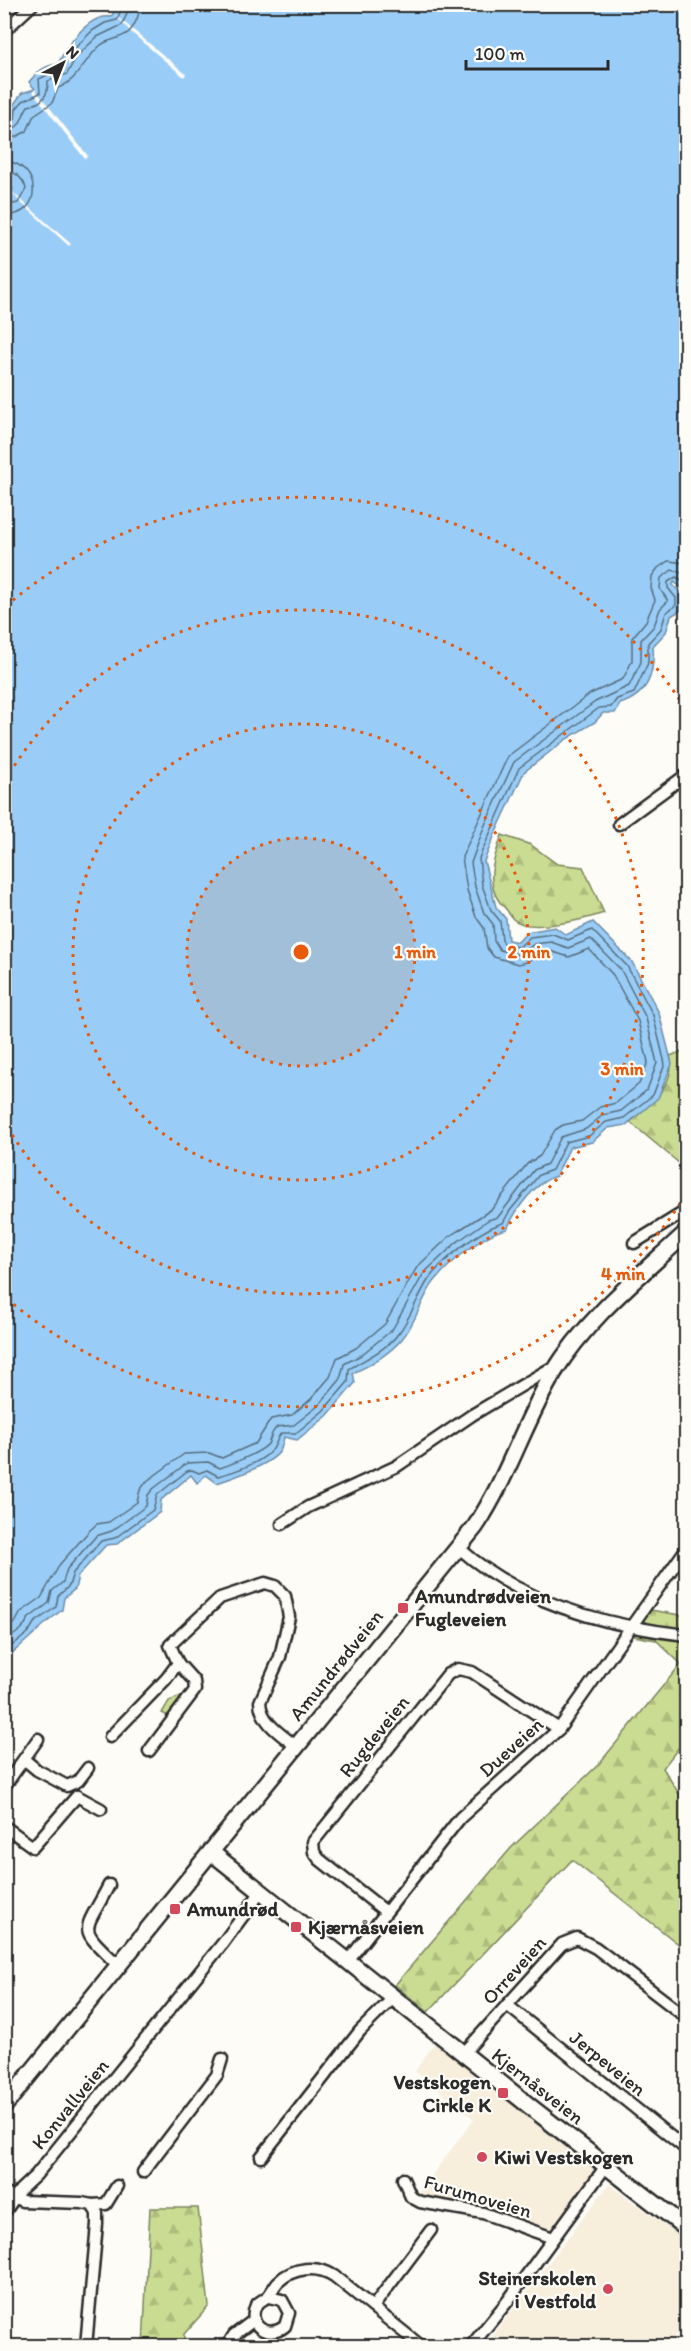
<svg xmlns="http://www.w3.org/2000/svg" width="691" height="2351" viewBox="0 0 691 2351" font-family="Itim,sans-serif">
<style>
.built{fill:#f7eedc}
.forest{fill:url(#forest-firs);stroke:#7a845e;stroke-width:1.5}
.park{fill:url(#park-crowns);stroke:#7a845e;stroke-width:1.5}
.water{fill:#99cdf7;stroke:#6d8ca5;stroke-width:1.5}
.pier{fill:#fdfcf7}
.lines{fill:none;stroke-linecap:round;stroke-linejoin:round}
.shore{stroke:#576c7d;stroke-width:1.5}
.street-casing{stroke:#2b2b2b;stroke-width:15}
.secondary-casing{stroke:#2b2b2b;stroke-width:20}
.street{stroke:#fdfcf7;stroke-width:10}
.secondary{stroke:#fdfcf7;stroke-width:15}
.ring{fill:none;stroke:#e8590c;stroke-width:3;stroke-dasharray:3 6}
.poi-dot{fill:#d1495b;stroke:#fdfcf7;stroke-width:2}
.labels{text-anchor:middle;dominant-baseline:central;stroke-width:4.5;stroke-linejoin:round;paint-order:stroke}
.poi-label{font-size:20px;font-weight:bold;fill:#2b2b2b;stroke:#fdfcf7;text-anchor:start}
.street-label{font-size:20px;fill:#2b2b2b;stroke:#fdfcf7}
.centre{fill:#e8590c;stroke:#fdfcf7;stroke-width:3}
.ring-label{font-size:18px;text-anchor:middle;font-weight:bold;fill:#e8590c;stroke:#fdfcf7;stroke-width:4.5;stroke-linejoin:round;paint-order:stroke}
</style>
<defs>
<pattern id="forest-firs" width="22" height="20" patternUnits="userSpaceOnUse" patternTransform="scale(1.5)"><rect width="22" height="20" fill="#cadc91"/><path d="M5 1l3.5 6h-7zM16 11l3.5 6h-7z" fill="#aebd7d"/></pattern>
<pattern id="park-crowns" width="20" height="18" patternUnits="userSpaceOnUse" patternTransform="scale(1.5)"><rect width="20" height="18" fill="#cadc91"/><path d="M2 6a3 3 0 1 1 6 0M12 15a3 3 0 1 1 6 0" fill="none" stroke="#aebd7d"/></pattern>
</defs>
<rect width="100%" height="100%" fill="#fdfcf7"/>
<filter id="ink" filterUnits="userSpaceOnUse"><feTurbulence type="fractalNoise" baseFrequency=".0167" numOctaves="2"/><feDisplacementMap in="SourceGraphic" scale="12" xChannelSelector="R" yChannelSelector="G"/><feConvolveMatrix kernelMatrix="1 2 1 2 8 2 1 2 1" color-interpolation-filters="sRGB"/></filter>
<g filter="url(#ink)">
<!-- built -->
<g class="built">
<path d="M435,2042L598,2172L550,2234L469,2213L412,2202L474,2119L415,2071Z"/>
<path d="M609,2184L686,2241V2328L662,2346H485Z"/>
</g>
<!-- forest -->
<g class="forest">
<path d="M502,835L531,845L557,864L583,867L604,913C586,919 529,934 513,919C510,916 508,911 505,908C483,887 493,860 502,835Z"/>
<path d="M686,1050V1169L630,1122C648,1106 677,1084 670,1056Z"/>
<path d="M650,1610L686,1616V1738L663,1768L686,1805V1860L680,1868L686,1878V1950L572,1860L428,2012L395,1985L511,1848L598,1765L681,1664L656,1640L633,1636Z"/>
<path d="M150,2208H198L209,2306L184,2334V2346H143Z"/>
</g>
<!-- park -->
<path class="park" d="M184,1695L168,1716L162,1713L169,1701Z"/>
<!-- water -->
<path class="water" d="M118,5H686V591L674,582L673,585L683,595L681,610L671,616L666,632L653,646C655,674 648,695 620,704L615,713H603L595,722L565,740L524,772L496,832L484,861L496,907L506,919L508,940L518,942L527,932L555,927L566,935L593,922L632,962L659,1013L672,1064L658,1098L626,1125L608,1128L592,1142L570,1147L556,1176C535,1182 516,1209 507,1229C484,1233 448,1264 434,1282C421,1299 416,1323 402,1339C390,1353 370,1366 353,1373L355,1383L327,1416L297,1440L284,1437C283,1442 282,1447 280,1451C271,1465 232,1478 217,1483L206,1475L197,1483L191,1475L161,1500L160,1512L117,1544L106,1545L78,1576L75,1589L64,1598L62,1610C41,1626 25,1643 5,1659L4,190L9,194L13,189L5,182V116L11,114L9,111L22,93L35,89L29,82C37,72 45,65 58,64C66,47 89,13 111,17Z"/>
<!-- pier -->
<g class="pier">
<path d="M114,14L186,74L184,77L132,33Z"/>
<path d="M35,89L88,156L85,159L33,92Z"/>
<path d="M11,191L71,244L69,246L19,201Z"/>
</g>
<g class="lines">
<!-- shore -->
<g class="shore">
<path d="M4,121L15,119L16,109L23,101L40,93L39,79L62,68L70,53L92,31L105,23L117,20L123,4"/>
<path d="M4,129C23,131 20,117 28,106C43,103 48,96 48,81L67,74L76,57L97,37L122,25L131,4"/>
<path d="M4,138L16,137L27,131L34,115L52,103L58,88C79,80 83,60 101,45C110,38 121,40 130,31C136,24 140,13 140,4"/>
<path d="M4,161C42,163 44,218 4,215"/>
<path d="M4,170C15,171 24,179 26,189L18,203L4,206"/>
<path d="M4,1631L15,1623L21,1612L41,1598L60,1564L90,1530L97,1524L109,1522L137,1502L140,1490L147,1481L184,1454L209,1453L222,1458L256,1443L271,1419L292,1415L311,1399L330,1377L337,1358L356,1348L385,1324L417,1267L450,1236L492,1209L527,1164L540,1156L555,1130L563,1125L582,1121L600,1107L616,1103L639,1084L648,1062L638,1021L613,975L589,949L569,957L550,951L539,953L527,962L518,964L494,957L487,948L484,928L476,917L467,890L462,857L508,756L590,694L623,679L632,661V638L646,621L655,600L651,588L652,576L658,568L668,561L686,563"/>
<path d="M4,1642L22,1629L29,1618L49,1603L52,1591L63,1582L67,1569L96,1536L112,1531L146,1506L148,1495L153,1489L187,1463L208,1462L220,1468C229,1465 262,1452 268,1444C271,1438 271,1432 277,1427L294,1425L318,1406L340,1380L344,1364L361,1355L392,1330L424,1273L457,1242L488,1220L498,1217L534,1170L547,1164L561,1137L586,1129L603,1115L621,1111L647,1090L657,1063L646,1018L621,970L591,939L568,948L551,942L534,944L519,955L500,950L494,941L493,924L484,913L475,887L471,863L484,827L514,762L595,702L629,686L641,662V640L654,626L660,609L668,601L660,589L661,578L672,570L686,574"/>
<path d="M4,1652L28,1633L34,1623L56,1607L58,1596L69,1586L73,1573L101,1541L115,1538L153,1510L157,1495L187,1471L192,1470L199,1473L207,1470L218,1476C234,1472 261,1463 272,1450C276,1446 277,1438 281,1433H296L323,1411L348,1382L349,1369C365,1359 386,1350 398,1334C410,1319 417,1298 427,1282C440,1261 481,1229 503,1223L509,1212L539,1175L552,1170L566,1142L589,1136L606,1122L624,1118L653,1095L665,1064L653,1015L627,966L592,930L568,940L553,934L530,937L519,947L505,945L502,940L500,921L491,910L482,885L479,858L519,768L599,708L611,707L617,699L634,693L648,663V643L661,629L666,613L676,605V598L668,588V582L676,577L686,583"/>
</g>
<defs>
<g id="street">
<path d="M4,31L33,4"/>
<path d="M619,824L686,775"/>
<path d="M634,1243L686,1211"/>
<path d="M282,1524L308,1507L397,1466L472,1415L548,1370L555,1371"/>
<path d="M459,1548C521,1603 606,1626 686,1635"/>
<path d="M110,1737L166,1679L178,1663"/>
<path d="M149,1751L195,1690L194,1681L178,1663L170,1645L220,1598L265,1583L275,1586L285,1596L289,1617L280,1657L260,1702C261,1723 282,1735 297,1747"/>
<path d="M25,1760L37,1770L67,1786L78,1781L88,1768"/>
<path d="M4,1787L38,1739"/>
<path d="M4,1826L33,1847L77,1796L101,1809"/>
<path d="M109,1885C83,1936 76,1924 119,1966"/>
<path d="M386,1912L319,1859L314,1852L313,1842L448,1674L458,1669L472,1672L559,1729"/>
<path d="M347,1962L460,1818L559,1729L686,1549"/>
<path d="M507,2005L686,2149"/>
<path d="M463,2054L562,1944L577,1938L596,1948L686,2017"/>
<path d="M261,2157L360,2031L393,1998"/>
<path d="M143,2172L217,2075L222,2059"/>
<path d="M403,2179L411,2197L420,2202L483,2213L553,2238"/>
<path d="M4,2193L22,2201L82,2203L92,2205L97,2213V2224L86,2346"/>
<path d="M92,2205L106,2204L117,2186"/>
<path d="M4,2213L20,2190L36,2175L223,1943L260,1893"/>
<path d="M269,2297L282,2300L289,2313L285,2326C269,2340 246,2326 256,2305C260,2301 263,2300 267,2297C271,2294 274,2286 278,2282C293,2267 317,2265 334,2276L421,2346"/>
<path d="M373,2307L431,2230"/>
<path d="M227,2346L234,2335L254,2320"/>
<path d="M471,2346L507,2302L606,2166"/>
</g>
<g id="secondary">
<path d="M211,1852L532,2108L686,2228"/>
<path d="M4,2106L475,1527C508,1478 524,1422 554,1372C587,1318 640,1276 686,1233"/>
</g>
</defs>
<!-- street casing -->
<use href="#street" class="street-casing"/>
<!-- secondary casing -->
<use href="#secondary" class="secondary-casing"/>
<!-- street -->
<use href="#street" class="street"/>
<!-- secondary -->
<use href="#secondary" class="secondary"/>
</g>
</g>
<!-- distance rings -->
<circle cx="301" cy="952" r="114" fill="#e8590c" fill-opacity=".12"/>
<g class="ring">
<circle cx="301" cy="952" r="114"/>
<circle cx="301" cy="952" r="228"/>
<path d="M5 781A342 342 0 1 1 5 1123"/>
<path d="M685 1196A455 455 0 0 1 6 1298M6 606A455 455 0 0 1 685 708"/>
</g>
<!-- markers -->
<g class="poi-dot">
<rect x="397" y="1602" width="12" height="12" rx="3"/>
<rect x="169" y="1903" width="12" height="12" rx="3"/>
<rect x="290" y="1921" width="12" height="12" rx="3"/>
<rect x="497" y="2087" width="12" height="12" rx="3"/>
<circle cx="482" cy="2157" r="6"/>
<circle cx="608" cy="2289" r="6"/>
</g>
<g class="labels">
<!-- poi labels -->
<g class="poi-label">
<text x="415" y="1596">Amundrødveien<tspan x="415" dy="23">Fugleveien</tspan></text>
<text x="187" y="1909">Amundrød</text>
<text x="308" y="1927">Kjærnåsveien</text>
<text x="491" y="2082" text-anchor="end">Vestskogen<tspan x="491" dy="23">Cirkle K</tspan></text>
<text x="494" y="2157">Kiwi Vestskogen</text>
<text x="596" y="2278" text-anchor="end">Steinerskolen<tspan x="596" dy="23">i Vestfold</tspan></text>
</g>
<!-- street labels -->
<g class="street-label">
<text transform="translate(336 1665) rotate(-51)">Amundrødveien</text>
<text transform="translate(374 1736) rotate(-51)">Rugdeveien</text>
<text transform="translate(511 1747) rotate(-42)">Dueveien</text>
<text transform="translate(514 1970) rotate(-48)">Orreveien</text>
<text transform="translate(608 2063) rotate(39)">Jerpeveien</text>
<text transform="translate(538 2086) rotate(38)">Kjernåsveien</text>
<text transform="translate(70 2104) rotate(-51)">Konvallveien</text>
<text transform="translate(478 2196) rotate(16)">Furumoveien</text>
</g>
</g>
<circle cx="301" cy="952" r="9" class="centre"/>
<g class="ring-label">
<text x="415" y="958">1 min</text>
<text x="529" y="958">2 min</text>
<text x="622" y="1075">3 min</text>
<text x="623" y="1280">4 min</text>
</g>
<!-- margin -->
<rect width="691" height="2351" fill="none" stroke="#fdfcf7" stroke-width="24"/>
<rect x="12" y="12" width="667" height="2327" fill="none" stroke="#2b2b2b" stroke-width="2" filter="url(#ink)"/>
<!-- north arrow -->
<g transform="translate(63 63) rotate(42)" stroke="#fdfcf7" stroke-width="4.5" paint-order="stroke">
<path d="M0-4.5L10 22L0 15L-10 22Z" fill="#2b2b2b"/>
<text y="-9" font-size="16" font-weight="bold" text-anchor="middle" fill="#2b2b2b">N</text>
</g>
<!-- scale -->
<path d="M466 60v9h142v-9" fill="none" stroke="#2b2b2b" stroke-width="3"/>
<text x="475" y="60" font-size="18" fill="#2b2b2b" stroke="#fdfcf7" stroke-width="4.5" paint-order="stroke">100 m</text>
</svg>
